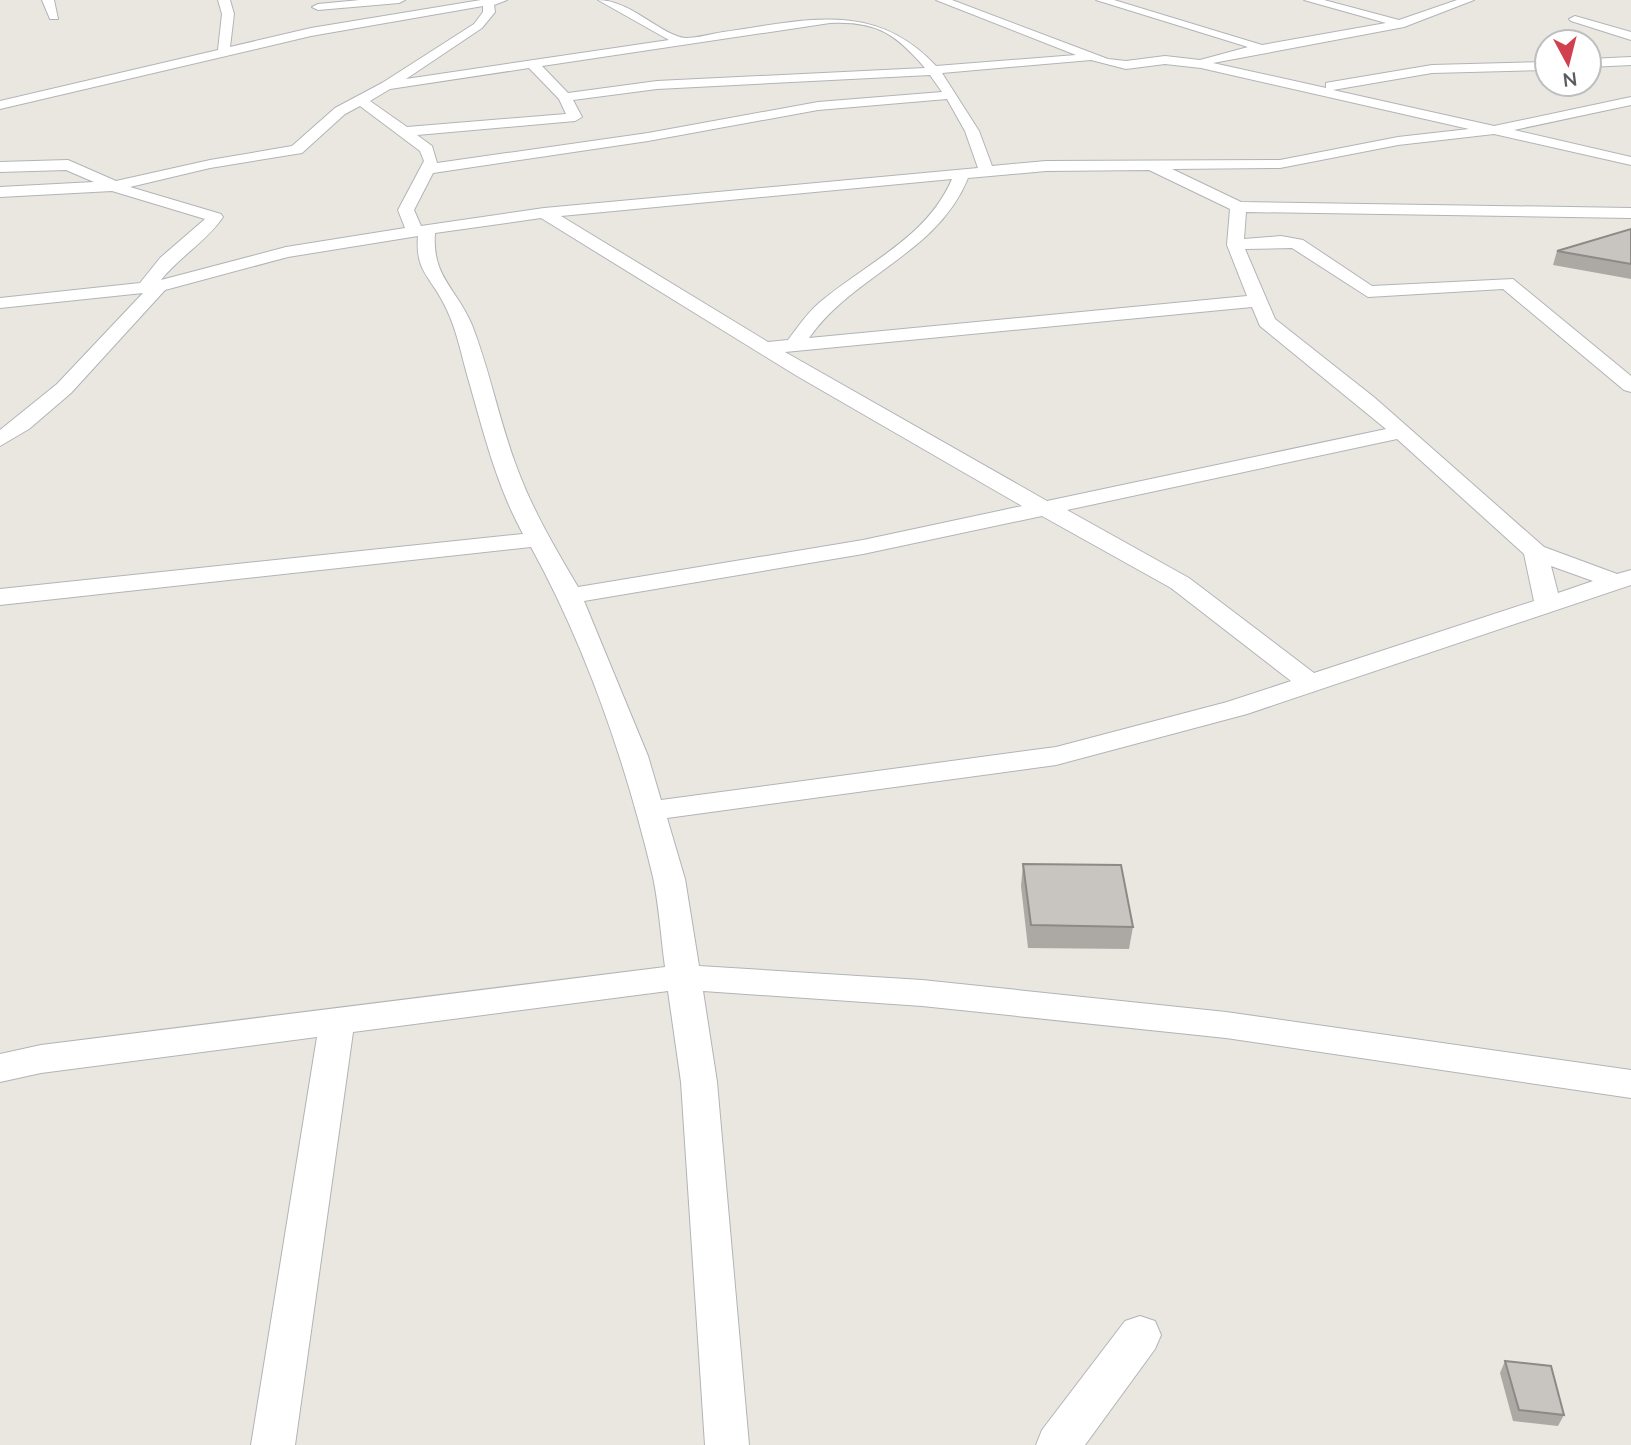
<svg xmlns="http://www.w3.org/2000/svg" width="1631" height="1445" viewBox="0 0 1631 1445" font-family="Mulish,sans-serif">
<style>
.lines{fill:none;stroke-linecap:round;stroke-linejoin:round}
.minor-casing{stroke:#b1b4b7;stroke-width:2}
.minor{fill:#fff;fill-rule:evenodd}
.wall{fill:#aca9a5}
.building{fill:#c8c4c0;stroke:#8c8986;stroke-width:2}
</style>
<rect width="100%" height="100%" fill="#eae7e1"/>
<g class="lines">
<defs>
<g id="minor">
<path d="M42,0H54L58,19H50Z"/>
<path d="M218,0H230L234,14L230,47L311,28L481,0H507L494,5L495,12L482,28L406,79L669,40L598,0C631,0 663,37 686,38C698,38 711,34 723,32C807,20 875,0 936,66L1076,55L936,0H952L1108,59L1126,61L1165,56L1200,60L1248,47L1096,0H1114L1262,45L1386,23L1304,0H1324L1399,20L1457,0H1474L1404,27L1213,63L1326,88V83L1331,82L1432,65L1547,62V70L1432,73L1333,90L1494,126L1631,97V105L1514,130L1631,157V165L1494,134L1398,145L1280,168L1172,169L1241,202L1631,208V218L1246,212L1244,239L1281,236L1303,240L1372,286L1513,279L1631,376V392L1624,390L1503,289L1368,297L1292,248L1245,249L1275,319L1375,398L1544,547L1617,574L1631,570V585L1247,714L1056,765L667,818L685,879L699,966L922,980L1226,1012L1631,1070V1098L1226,1038L922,1006L703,991L717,1082L749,1445H705L681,1082L668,991L353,1032L295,1445H251L317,1037L41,1073L0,1082V1054L41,1045L665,967C661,937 659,906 653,877C626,764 587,649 531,547L0,605V589L523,534C495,483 482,426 466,371C460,348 455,325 444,304C430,276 415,271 418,236L288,257L165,290L71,393L29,429L0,446V430L57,384L143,293L0,308V298L140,283L160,258L205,219L112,191L0,197V187L94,182L66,170L0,172V162L68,160L116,181L210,160L292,146L335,108L382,83L474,24L483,12V6L311,36L0,109V101L218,50L222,14ZM830,23C876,21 895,33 925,68L657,81L568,93L542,66ZM1091,60L1126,69L1165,64L1201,68L1469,129L1398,137L1280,160L1046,161L992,166L979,131L942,73ZM529,68L559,99L566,114L407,127L370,101L390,89ZM930,75L942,92L818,102L648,133L437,163L432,146L417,135L575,121L582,117L573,100L657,89ZM947,99L965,131L978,168L544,208L421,226L414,210L433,173L648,141L818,110ZM360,106L420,151L424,161L398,210L405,228L286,247L161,280C179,257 206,242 223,217L221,214L130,187L210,168L302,153L345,114ZM1149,170L1230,209L1227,245L1247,296L809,338C854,274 937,254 968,178L1046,171ZM952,179C927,238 866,263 819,303C807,313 798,327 788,340L768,342L561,216ZM541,218L797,376L1022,506L863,540L578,587C555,548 533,511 517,468C499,421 490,371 472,325C456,287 432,278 435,233ZM1252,307L1260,326L1386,429L1047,501L785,352ZM1397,439L1524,554L1534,601L1314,673L1189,578L1067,510ZM1042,516L1171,588L1291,681L1227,702L1056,747L661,800L648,756L584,601L863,554ZM1551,566L1593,581L1558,593Z"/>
<path d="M360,0H405L399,3L318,10L312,7L318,4Z"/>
<path d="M1575,16L1631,32V40L1571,21L1569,19Z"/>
<path d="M1631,57V65L1589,67V59Z"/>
<path d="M1140,1316L1155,1321L1161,1335L1155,1349L1085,1445H1036L1042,1430L1125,1321Z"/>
</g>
</defs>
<!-- minor casing -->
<use href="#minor" class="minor-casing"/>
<!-- minor -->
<use href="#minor" class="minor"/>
</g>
<!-- wall -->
<g class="wall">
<path d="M1631,229V279L1553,265L1557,251Z"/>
<path d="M1023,864L1133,927L1129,949L1028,948L1021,886Z"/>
<path d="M1505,1361L1564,1415L1558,1426L1513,1421L1500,1373Z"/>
</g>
<!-- building -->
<g class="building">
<path d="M1631,229V264L1557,251Z"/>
<path d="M1023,864L1121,865L1133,927L1031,925Z"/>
<path d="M1505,1361L1551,1366L1564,1415L1519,1410Z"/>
</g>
<!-- north arrow -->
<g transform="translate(1568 63) rotate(173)"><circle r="33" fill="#ffffff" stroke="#bdbebf" stroke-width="2"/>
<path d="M0-5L12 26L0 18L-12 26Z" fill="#d1404f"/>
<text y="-10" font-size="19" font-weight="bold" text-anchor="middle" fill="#5a5d60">N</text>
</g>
</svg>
